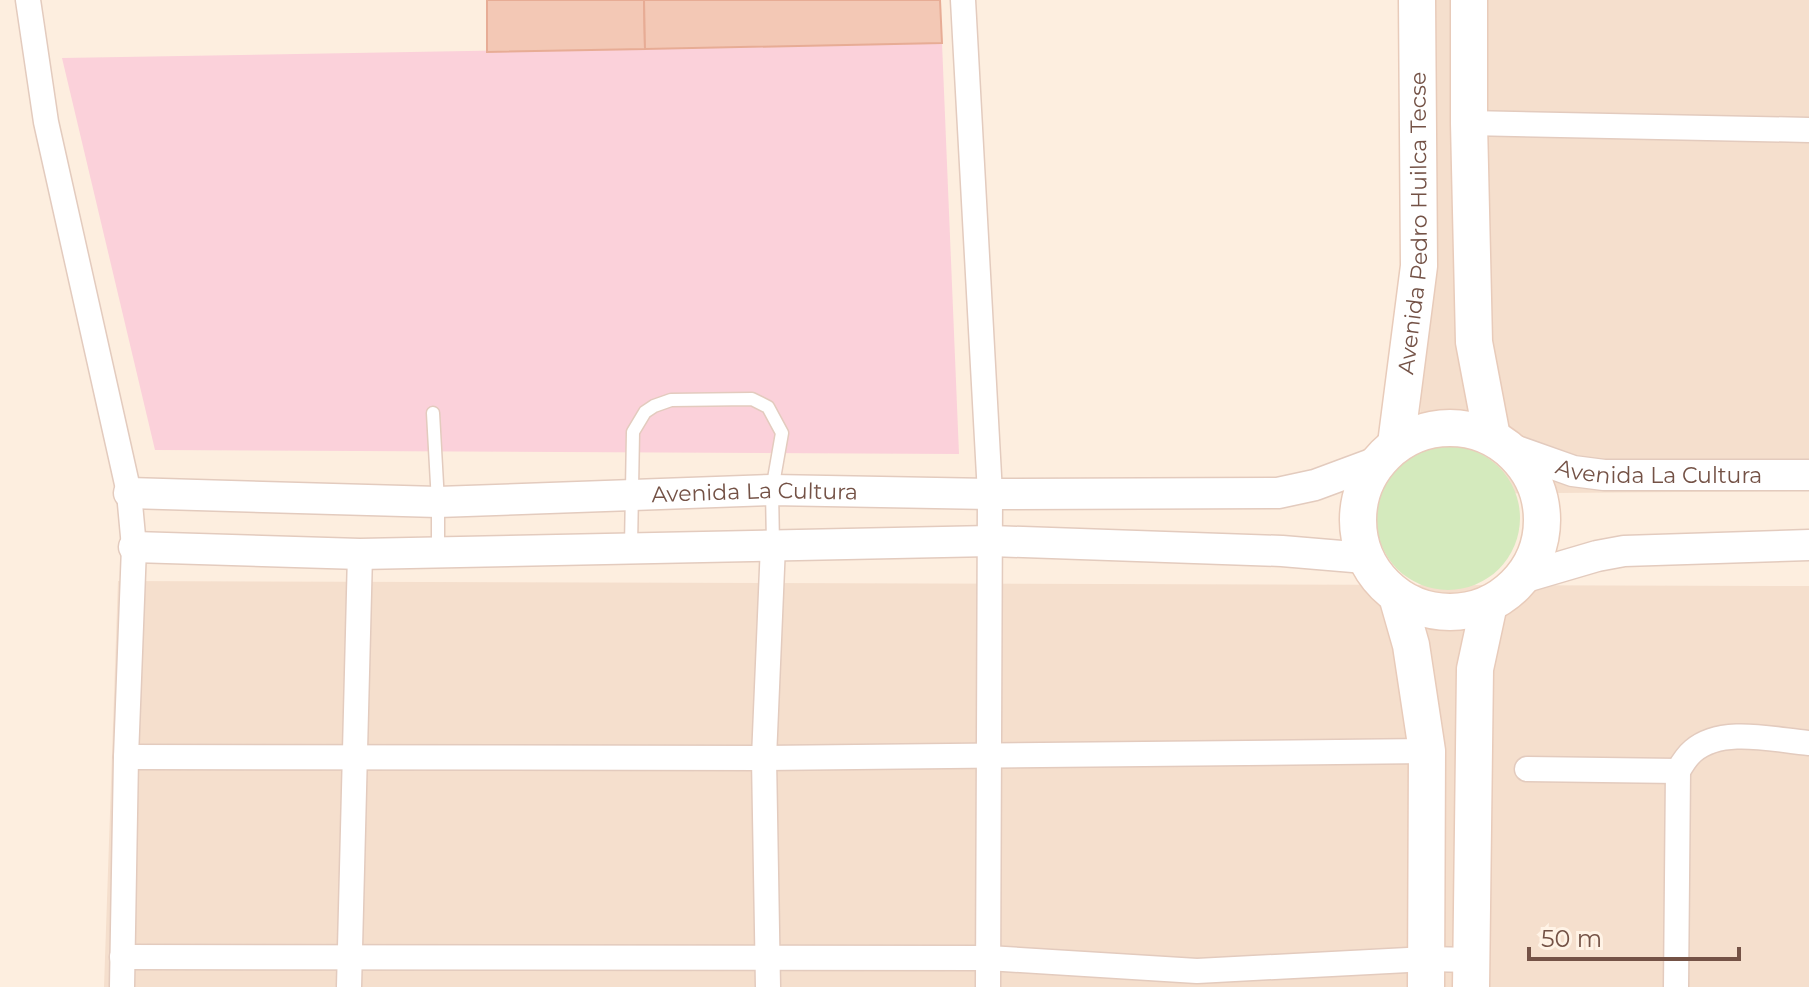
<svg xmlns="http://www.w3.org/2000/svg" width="1809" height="987" viewBox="0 0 1809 987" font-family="Montserrat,sans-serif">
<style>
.residential{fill:#f5dfcd}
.medical{fill:#fbd1da}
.green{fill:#d4eabd}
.building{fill:#f3c8b5;stroke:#e7ac95;stroke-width:2}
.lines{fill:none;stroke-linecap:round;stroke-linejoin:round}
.service-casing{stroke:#e3cbbe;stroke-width:15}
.minor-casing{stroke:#e3cbbe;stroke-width:27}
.tertiary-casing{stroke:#e3cbbe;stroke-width:33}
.secondary-casing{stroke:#e8cbba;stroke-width:39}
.service{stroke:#fff;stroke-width:12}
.minor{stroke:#fff;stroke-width:24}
.tertiary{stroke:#fff;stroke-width:30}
.secondary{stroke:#fff;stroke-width:36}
.labels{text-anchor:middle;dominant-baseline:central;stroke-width:6;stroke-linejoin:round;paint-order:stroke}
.street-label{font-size:22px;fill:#745246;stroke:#fff3e6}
</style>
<rect width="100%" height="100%" fill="#fdeedf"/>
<!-- residential -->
<g class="residential">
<path d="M1422,0H1809V491L1420,494Z"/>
<path d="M118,581L1809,586V987H104Z"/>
</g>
<!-- medical -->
<path class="medical" d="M942,43L959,454L155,450L62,58Z"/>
<!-- green -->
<circle class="green" cx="1448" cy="518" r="72"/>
<!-- building -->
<g class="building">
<path d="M487,0H644L645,49L487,52Z"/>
<path d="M644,0H940L942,43L645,49Z"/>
</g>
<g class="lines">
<defs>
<g id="service">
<path d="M433,413L438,502V551"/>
<path d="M631,547L633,432L645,412L654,406L671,400L752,399L768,407L782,433L772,490L773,545"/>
</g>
<g id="minor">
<path d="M28,0L46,122L129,493L134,547L126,757L122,987"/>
<path d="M963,0L990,494L988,987"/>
<path d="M1469,123L1809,130"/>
<path d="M126,757L764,758L1427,751"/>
<path d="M1527,769L1678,771"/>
<path d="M122,957L988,958L1197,971L1427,959L1472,960"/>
<path d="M349,987L360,554"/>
<path d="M768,987L764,758L773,545"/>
<path d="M1676,987L1678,771C1682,764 1687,756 1693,751C1722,726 1774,740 1809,743"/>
</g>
<g id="tertiary">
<path id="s1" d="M1511,449L1573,471L1604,475H1809"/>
<path id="s2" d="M129,493L438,502L772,490L990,494L1278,493L1315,485L1377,462"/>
<path d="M134,547L360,554L991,541L1282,551L1365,558"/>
<path d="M1522,578L1597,556L1624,551L1809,545"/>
</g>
<g id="secondary">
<path d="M1469,0V123L1474,342L1492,437"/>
<circle cx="1450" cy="520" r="92"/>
<path id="s3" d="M1396,444L1419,266L1417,0"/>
<path d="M1397,596L1411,645L1427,751L1426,987"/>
<path d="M1471,987L1475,669L1489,604"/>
</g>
</defs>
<!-- service casing -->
<use href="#service" class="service-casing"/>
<!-- minor casing -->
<use href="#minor" class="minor-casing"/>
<!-- tertiary casing -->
<use href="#tertiary" class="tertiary-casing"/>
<!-- secondary casing -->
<use href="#secondary" class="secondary-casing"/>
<!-- service -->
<use href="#service" class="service"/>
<!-- minor -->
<use href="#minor" class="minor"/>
<!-- tertiary -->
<use href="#tertiary" class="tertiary"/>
<!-- secondary -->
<use href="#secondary" class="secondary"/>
</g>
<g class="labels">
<!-- street labels -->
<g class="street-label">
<text stroke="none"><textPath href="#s3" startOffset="222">Avenida Pedro Huilca Tecse</textPath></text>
<text stroke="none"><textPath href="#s1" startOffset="152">Avenida La Cultura</textPath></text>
<text stroke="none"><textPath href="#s2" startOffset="626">Avenida La Cultura</textPath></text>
</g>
</g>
<!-- scale -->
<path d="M1529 947v12h210v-12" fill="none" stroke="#745246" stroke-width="4"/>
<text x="1541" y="947" font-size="24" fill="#745246" stroke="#fff3e6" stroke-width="6" paint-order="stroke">50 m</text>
</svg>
